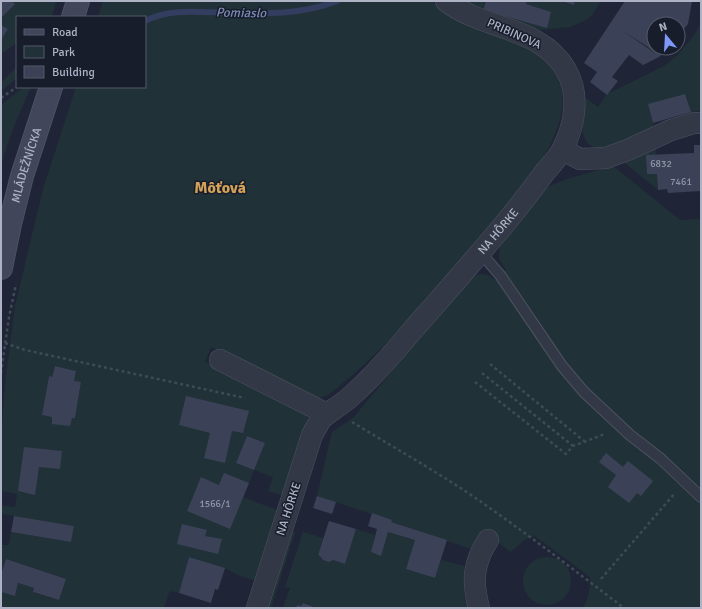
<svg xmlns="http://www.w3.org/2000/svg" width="702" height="609" viewBox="0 0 702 609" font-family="Signika,sans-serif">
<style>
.green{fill:#213138;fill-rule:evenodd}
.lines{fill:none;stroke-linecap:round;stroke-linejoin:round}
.stream{stroke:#323d5f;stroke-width:6}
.building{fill:#3b4257;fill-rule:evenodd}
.lane-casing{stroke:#4d5262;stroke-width:12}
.street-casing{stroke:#4d5262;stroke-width:22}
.secondary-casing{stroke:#4d5262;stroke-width:24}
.path{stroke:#3c4d52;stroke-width:2.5;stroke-dasharray:3 3;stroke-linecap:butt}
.lane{stroke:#333847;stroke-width:10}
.street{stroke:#333847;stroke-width:21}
.secondary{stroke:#41465a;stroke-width:22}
.labels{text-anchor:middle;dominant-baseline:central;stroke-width:3;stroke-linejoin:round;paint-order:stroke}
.number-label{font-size:10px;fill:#9096a9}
.street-label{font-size:12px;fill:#adb2c4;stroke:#181d2c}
.water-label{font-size:13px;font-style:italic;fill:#7b8ab2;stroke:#181d2c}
.district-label{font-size:16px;font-weight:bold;fill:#d4a358;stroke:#181d2c}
</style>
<rect width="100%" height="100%" fill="#1f2537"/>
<!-- green -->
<g class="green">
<path d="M11,1H56L52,17H17V43L4,52L1,51V40L8,29L1,25V18L14,4Z"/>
<path d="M103,1H432C436,5 441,9 446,12C479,28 543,45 558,79C568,101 560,125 550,145C545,155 539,165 533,174C523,190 509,204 497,218C452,272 403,332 349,378C339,386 330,396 317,399L272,378L211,347L205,362L270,392L307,415L309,422L285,496L268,491L273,477L254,470L249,483L219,485L201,478L187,511L243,497L280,511L258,581L240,576L225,568L189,557L179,593L170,591L164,607L168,608H1V592L15,596L18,583L34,588V593L59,600L66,579L6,559L1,574V545H9L11,532L71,542L74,526L2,514L1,517V505L15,507L17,494L1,491V439L5,384L15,306L43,189L76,87H145V17H98ZM55,366L76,371L74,381L81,383L75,418L42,415L49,377H52ZM247,436L265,443L254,470L236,463Z"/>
<path d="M462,1H486L483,9L547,27L551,12L526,4L527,1H560L573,5L575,1H601L592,15L586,20L570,27L539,30L482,13Z"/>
<path d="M701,17V111L691,112L685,94L648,104L653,123L652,131C636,138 593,164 584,136C581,128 583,106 583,96L598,107L607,94L664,66L677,56L694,35L699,26Z"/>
<path d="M17,66V78L1,91V83Z"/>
<path d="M24,87H31L14,126L1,164V105Z"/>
<path d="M655,144L656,155L647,174H657L658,190L621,160Z"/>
<path d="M612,165L680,220L701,219V608H583C588,598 591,589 590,577L535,536L526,539L510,552L483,530L476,538L471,549L391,522V520L317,496L332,432L353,418L467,281C476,273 485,271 495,280L506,270L499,259L500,245L544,189C565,177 590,174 612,165Z"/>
<path d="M356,529L375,535L371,552L381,555L388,532L415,540L406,569L435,578L441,560L465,566L464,593L468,608H318L303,603L301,606L297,605L296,608H283L290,588L285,587L303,532L323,538L318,555L320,556L323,560L329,562L333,560L345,564Z"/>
<path d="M289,531L295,532L271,608H264Z"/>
<circle cx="547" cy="581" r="24"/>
</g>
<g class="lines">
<!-- stream -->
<path class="stream" d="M145,21C172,7 203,13 232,13C267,14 304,14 337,1"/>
</g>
<!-- building -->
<g class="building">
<path d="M1,1H11L15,4L1,18Z"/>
<path d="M486,1H527L526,4L551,12L547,28L483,10Z"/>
<path d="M561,1H575L574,5Z"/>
<path d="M625,1H692L688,24L678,36V24H654V48H669L659,57L643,65L629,55L612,77L618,81L607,95L590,82L597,72L584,63ZM623,31L648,47L656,55L649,49Z"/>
<path d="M1,25L8,29L1,40Z"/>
<path d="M685,94L691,112L653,123L648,104Z"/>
<path d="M694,145H701V191L668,193L667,189L658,190L657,174H647L646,155L694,153Z"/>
<path d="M55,366L76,371L74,381L81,382L75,418H72L70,426L52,424V417L42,415L49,376L52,377Z"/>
<path d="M186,396L249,411L243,433L232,431L225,463L204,458L210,433L179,425Z"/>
<path d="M247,436L265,443L254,470L236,463Z"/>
<path d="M24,447L62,451L60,469L39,467L35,495L18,491Z"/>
<path d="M606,453L623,467L628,461L653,481L641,496L637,493L629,503L608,487L616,475L599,462Z"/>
<path d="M224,473L249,483L230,529L187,511L201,477L219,485Z"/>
<path d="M317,496L336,502L332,514L313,508Z"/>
<path d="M372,513L392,520L391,522L447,540L435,578L406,569L415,540L388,532L381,556L371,552L377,529L368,526Z"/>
<path d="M14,516L74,526L71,542L11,532Z"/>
<path d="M329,521L356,529L345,564L333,560L329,562L323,560L320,556L318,555Z"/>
<path d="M182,524L207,530L205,536L222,539L218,554L177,544Z"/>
<path d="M189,557L225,568L218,590L215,589L211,603L179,593Z"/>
<path d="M6,559L66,579L59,600L33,592L34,588L18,583L15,596L1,592V574Z"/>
<path d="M303,603L317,608H296L297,605L301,606Z"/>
</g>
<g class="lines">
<defs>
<path id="lane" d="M480,252L500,275L562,366L584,392L630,435L661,459L701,497"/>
<g id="street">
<path d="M563,150L580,159L606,158L630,149L671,130L694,123H701"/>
<path d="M220,360L327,414L321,419L312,435L257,608"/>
<path id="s1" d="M327,414C334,409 342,404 349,398C374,376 396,350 417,325C446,293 474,260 502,227C517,209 531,191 545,172C551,165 559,157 563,148C575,125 580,94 566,70C541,26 483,30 446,1"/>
<path d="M479,608C472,582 473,563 488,540"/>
</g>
<g id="secondary">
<path d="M73,17L78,1"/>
<path id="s2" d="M1,268L10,224L22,176L51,87"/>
</g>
</defs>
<!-- lane casing -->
<use href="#lane" class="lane-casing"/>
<!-- street casing -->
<use href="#street" class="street-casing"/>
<!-- secondary casing -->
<use href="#secondary" class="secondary-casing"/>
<!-- path -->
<g class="path">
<path d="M1,98L17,87"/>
<path d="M5,343L25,350L245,398"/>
<path d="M490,364L584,441"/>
<path d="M1,373L9,317L16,284"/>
<path d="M482,373L573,446"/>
<path d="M475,382L566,454L573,446L605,434"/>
<path d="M352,422C393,447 434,470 474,497C525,532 574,570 624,608"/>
<path d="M601,579L675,493"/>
</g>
<!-- lane -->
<use href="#lane" class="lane"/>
<!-- street -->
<use href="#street" class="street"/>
<!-- secondary -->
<use href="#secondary" class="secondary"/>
</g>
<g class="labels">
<!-- number labels -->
<g class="number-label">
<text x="661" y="164">6832</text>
<text x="681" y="182">7461</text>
<text x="215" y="504">1566/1</text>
</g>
<!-- street labels -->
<g class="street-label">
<text transform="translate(514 34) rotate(24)">PRIBINOVA</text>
<text stroke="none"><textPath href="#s2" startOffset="106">MLÁDEŽNÍCKA</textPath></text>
<text stroke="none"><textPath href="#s1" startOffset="251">NA HÔRKE</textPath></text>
<text transform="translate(289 509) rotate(-72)">NA HÔRKE</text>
</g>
<!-- water labels -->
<g class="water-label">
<text transform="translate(241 13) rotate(1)">Pomiaslo</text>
</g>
<!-- district labels -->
<g class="district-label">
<text x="220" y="188">Môťová</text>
</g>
</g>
<!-- border -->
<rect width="702" height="609" fill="none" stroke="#adb2c4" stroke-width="4"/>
<!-- legend -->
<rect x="16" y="16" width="130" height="72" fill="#181d2c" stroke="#545969"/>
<rect x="24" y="29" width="20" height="6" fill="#41465a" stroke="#545969"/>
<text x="52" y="36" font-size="12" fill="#adb2c4">Road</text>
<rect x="24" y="46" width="20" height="12" fill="#213138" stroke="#545969"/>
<text x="52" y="56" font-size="12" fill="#adb2c4">Park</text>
<rect x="24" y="66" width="20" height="12" fill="#3b4257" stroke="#545969"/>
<text x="52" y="76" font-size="12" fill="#adb2c4">Building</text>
<!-- north arrow -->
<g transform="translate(666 36) rotate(342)"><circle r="19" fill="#181d2c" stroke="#545969"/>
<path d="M0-3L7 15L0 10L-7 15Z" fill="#7d98f9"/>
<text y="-6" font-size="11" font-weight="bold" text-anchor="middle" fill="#adb2c4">N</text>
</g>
</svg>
